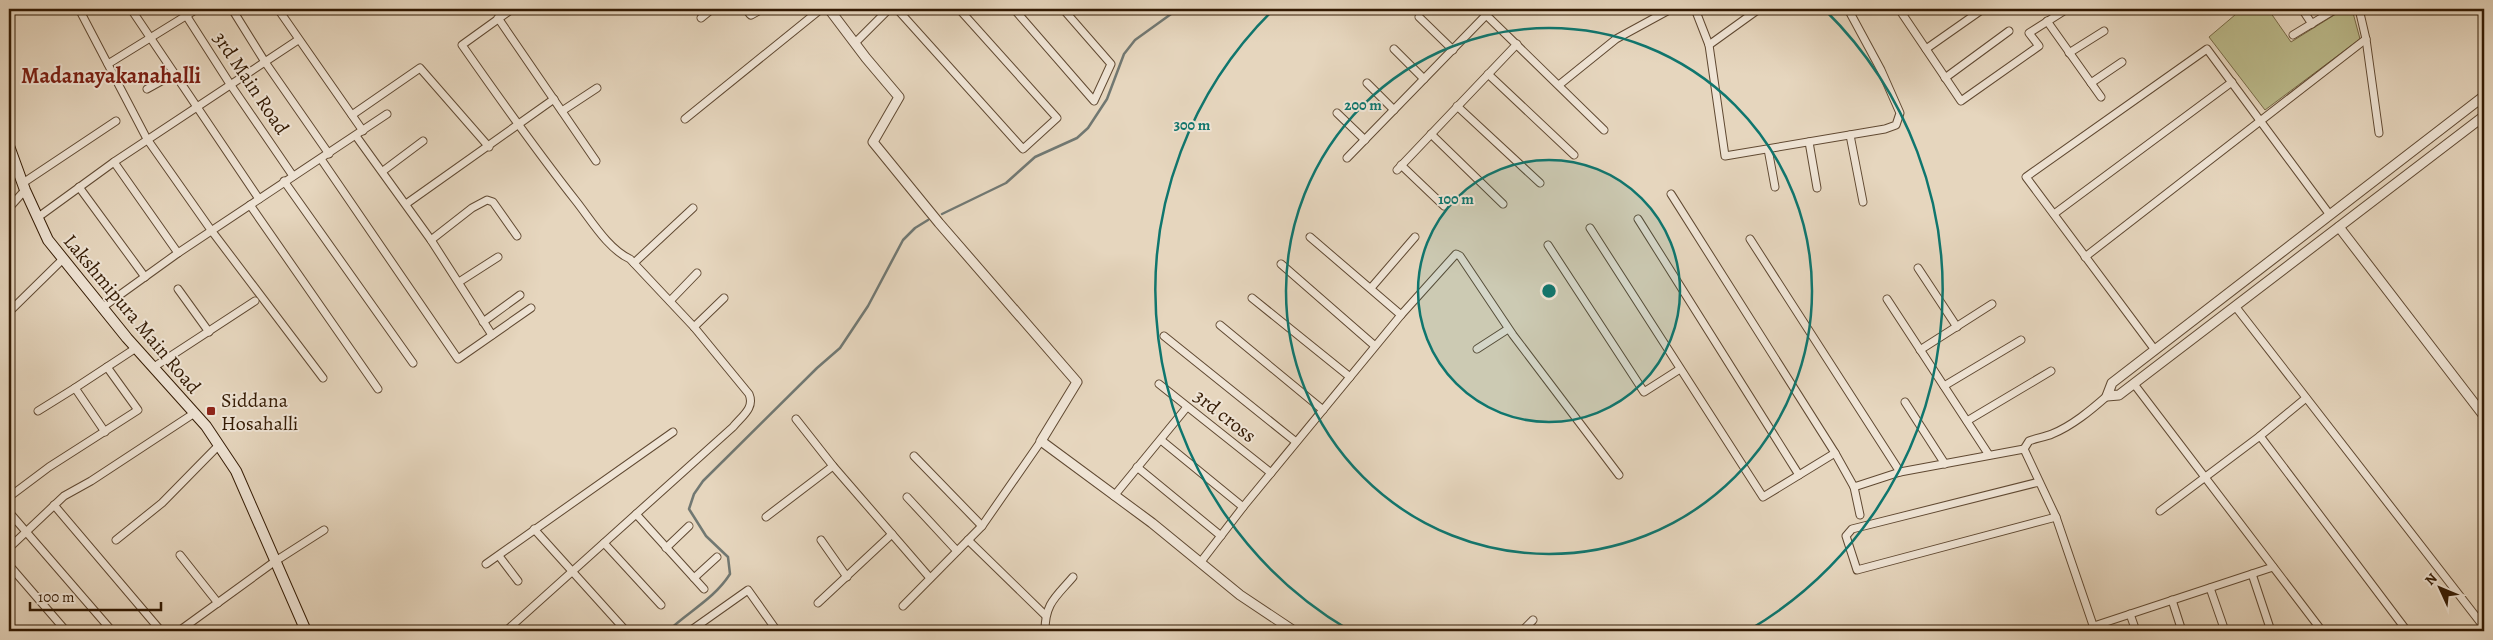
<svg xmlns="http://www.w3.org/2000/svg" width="2493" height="640" viewBox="0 0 2493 640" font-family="Alegreya,serif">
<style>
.green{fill:#bcbc8d;stroke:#786b48}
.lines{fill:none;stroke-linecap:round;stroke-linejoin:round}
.stream{stroke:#717872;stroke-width:2.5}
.minor-casing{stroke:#604932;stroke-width:9}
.tertiary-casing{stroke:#604932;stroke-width:11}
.secondary-casing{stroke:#331a03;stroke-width:12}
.minor{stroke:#efe4d5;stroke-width:7}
.tertiary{stroke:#efe4d5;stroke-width:9}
.secondary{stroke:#efe4d5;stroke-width:10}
.ring{fill:none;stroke:#0f766e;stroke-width:2.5}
.poi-dot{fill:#8f2418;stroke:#efe4d5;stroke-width:2}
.labels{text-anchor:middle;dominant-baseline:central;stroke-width:4;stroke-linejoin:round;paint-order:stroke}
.street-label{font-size:20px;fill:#331a03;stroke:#efe4d5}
.poi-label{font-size:20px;fill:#331a03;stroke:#efe4d5;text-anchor:start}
.quarter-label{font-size:22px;font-weight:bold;fill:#7a1f14;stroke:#efe4d5}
.centre{fill:#0f766e;stroke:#efe4d5;stroke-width:2.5}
.ring-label{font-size:15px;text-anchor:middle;font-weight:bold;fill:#0f766e;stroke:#efe4d5;stroke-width:4;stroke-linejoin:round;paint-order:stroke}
</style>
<rect width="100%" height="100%" fill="#e6d6be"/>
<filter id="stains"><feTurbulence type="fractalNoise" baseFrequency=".004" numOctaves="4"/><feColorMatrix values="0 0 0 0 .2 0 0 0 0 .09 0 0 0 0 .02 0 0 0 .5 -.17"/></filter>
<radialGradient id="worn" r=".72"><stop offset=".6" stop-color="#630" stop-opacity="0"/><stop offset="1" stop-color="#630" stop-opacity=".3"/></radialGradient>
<!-- green -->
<path class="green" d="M2242,9H2268L2291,42L2344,9H2352L2360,39L2265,110L2209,37Z"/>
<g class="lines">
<!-- stream -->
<g class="stream">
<path d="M942,214L1006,183L1035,157L1077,138L1088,128L1107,99L1124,54L1135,40L1178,9"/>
<path d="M668,631C689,611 714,599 730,574L728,557L706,536L689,509L694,494L703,481L817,368L840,348L868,306L903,240L915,228L928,220"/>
</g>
<defs>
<g id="minor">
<path d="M79,9L147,139L211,230L323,378"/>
<path d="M131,9L259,199"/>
<path d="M182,9L230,84L293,176"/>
<path d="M232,9L265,62L329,154"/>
<path d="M278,9L363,131"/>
<path d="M897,9L1023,149L1057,118L959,9"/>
<path d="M1014,9L1094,101L1111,64L1063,9"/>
<path d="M1480,9L1604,130"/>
<path d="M1695,9L1709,45L1725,156L1885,129L1896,125L1900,113L1881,70L1848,9"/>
<path d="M1899,9L1961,101L2039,46L2029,33L2067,9"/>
<path d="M2302,9L2312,24"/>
<path d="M2359,9L2366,39L2379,133"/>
<path d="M1419,17L1453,50"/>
<path d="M498,18L596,161"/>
<path d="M701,18L712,9"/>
<path d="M2047,21L2101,97"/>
<path d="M2293,35L2336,9"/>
<path d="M855,43L889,9"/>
<path d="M1709,45L1759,9"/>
<path d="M1394,49L1424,79"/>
<path d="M1926,49L1983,9"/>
<path d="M2069,53L2104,31"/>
<path d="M108,64L197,9"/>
<path d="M1488,74L1574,155"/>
<path d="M1945,78L2009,31"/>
<path d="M1367,83L1394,110"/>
<path d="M2091,83L2122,62"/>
<path d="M1559,85L1616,39L1671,9"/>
<path d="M147,89L174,74"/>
<path d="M1457,106L1540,183"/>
<path d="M562,111L597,88"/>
<path d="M1337,113L1365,140"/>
<path d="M352,115L420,68L489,147"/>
<path d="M685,119L821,9"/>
<path d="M1431,134L1503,204"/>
<path d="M1850,135L1863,202"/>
<path d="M356,136L431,240L492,335"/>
<path d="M1809,142L1817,188"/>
<path d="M1768,149L1775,187"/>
<path d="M1347,158L1492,9"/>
<path d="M321,159L458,359L531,308"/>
<path d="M114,162L178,253"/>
<path d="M1401,165L1444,206"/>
<path d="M1397,170L1517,44"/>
<path d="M383,171L423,141"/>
<path d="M284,181L413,363"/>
<path d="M23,183L116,121"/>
<path d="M79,187L145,277"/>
<path d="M406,204L554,99"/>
<path d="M250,205L378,389"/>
<path d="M9,208L25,190"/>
<path d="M2054,214L2232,82"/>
<path d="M37,218L114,162L298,40"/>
<path d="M1638,219L1799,475"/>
<path d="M1590,228L1763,497L1835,453L1671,194"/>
<path d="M1310,237L1401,315"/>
<path d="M1750,239L1900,472"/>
<path d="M431,240L472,208L487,200L493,202L517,236"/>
<path d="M1548,245L1644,392L1680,369"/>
<path d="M2085,257L2366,39"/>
<path d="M634,263L693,208"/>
<path d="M1281,264L1375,346"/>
<path d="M1918,268L1957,327"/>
<path d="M459,282L498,257"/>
<path d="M1371,288L1415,237"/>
<path d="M178,289L209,332"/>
<path d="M1252,298L1350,377"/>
<path d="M1887,299L1989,455"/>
<path d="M670,301L697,273"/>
<path d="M2235,306L2484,627"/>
<path d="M103,307L178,253L387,114"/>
<path d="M9,312L63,259"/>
<path d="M483,322L520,295"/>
<path d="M1220,325L1323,410"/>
<path d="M694,327L724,298"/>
<path d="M1164,336L1296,442"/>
<path d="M1477,349L1508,329"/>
<path d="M1920,350L1992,304"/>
<path d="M2155,350L2026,177L2207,49L2330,215"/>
<path d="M154,367L255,301"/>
<path d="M1159,384L1271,473"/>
<path d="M2134,384L2322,631"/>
<path d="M1944,386L2021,340"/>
<path d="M1905,402L1945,464"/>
<path d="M38,411L75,388"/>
<path d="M796,419L833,466L930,578"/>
<path d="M1967,421L2051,371"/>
<path d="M105,432L75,388L136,348"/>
<path d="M2260,436L2306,398"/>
<path d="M1161,440L1243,507"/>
<path d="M2024,449L2029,441C2037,438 2045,437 2052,434C2072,426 2091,410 2107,396"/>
<path d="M1835,453L1854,487L1900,472L2024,449L2056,517L1857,570L1846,536L1852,529L2039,482"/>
<path d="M914,456L982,526"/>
<path d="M1137,467L1221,536"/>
<path d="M1854,487L1860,515"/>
<path d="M1114,496L1187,407"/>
<path d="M9,497L49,467L138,410L107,367"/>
<path d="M907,497L957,551"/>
<path d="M54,505L161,631"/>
<path d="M2160,511L2260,436L2407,631"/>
<path d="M9,512L112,631"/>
<path d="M636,514L704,589"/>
<path d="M766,517L833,466"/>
<path d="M2056,517L2095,631"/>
<path d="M534,529L626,631"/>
<path d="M116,540L162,503L219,445"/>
<path d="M821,540L847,577"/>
<path d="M968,540L1045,615"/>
<path d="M604,543L661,605"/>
<path d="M9,548L64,496L91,481L193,414"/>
<path d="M666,548L689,526"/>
<path d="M180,555L218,603"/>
<path d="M499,556L518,581"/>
<path d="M1200,563L1243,507L1401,315L1456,254L1460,256L1513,335L1619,475"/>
<path d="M486,564L673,432"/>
<path d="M9,565L66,631"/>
<path d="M2252,574L2271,631"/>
<path d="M694,578L717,557"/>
<path d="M2210,588L2225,631"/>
<path d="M2172,600L2182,631"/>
<path d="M818,603L892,534"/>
<path d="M903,606L982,526L1041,441"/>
<path d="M2130,614L2136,631"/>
<path d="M2094,626L2273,567"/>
<path d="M179,631L274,562L324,530"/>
<path d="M506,631L733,427C742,416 755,408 749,394L694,327L630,259C608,249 591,220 576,201C536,150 499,98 462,45L512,9"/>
<path d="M690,631L748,590L777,631"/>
<path d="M1045,631C1045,603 1056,597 1073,577"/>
<path d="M1522,631L1533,620"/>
</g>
<g id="tertiary">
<path d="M747,9L751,14L760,9"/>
<path d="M829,9L866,58L899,97L873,142L939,223L1077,382L1041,441L1152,523L1240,595L1294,631"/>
<path d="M2484,96L2112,383L2107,396L2119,395L2484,116"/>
<path d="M2339,227L2484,416"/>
</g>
<path id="secondary" d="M9,146L25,190L48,240L127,338L206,426L236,471L306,631"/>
</defs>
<!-- minor casing -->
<use href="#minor" class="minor-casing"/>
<!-- tertiary casing -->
<use href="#tertiary" class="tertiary-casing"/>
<!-- secondary casing -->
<use href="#secondary" class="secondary-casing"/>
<!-- minor -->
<use href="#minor" class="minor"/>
<!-- tertiary -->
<use href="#tertiary" class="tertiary"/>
<!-- secondary -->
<use href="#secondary" class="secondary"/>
</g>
<!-- distance rings -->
<circle cx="1549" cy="291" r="131" fill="#0f766e" fill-opacity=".12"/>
<g class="ring">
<circle cx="1549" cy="291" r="131"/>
<circle cx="1549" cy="291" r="263"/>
<path d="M1349 630A394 394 0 0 1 1273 10M1825 10A394 394 0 0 1 1749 630"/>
</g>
<!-- markers -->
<rect class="poi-dot" x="206" y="406" width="10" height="10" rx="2.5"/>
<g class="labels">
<!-- street labels -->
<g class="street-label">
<text transform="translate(251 83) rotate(56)">3rd Main Road</text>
<text transform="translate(132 314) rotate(50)">Lakshmipura Main Road</text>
<text transform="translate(1225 416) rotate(38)">3rd cross</text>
</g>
<!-- poi labels -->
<g class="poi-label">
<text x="221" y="400">Siddana<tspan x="221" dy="23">Hosahalli</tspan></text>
</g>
<!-- quarter labels -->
<g class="quarter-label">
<text x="111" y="76">Madanayakanahalli</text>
</g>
</g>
<circle cx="1549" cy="291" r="8" class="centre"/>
<g class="ring-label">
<text x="1363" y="110">200 m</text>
<text x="1192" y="130">300 m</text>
<text x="1456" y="204">100 m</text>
</g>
<!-- margin -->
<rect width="2493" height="640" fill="none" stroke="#e6d6be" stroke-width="30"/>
<rect x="10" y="10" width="2473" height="620" fill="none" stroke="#331a03" stroke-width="2.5"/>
<rect x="15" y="15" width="2463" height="610" fill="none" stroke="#331a03"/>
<!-- north arrow -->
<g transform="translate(2440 588) rotate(314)" stroke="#efe4d5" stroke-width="4" paint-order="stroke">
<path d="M0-4L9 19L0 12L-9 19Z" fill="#331a03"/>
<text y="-8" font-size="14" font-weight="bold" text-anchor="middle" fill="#331a03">N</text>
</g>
<!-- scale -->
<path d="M30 602v8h131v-8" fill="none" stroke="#331a03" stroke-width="2.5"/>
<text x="38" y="602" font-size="15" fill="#331a03" stroke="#efe4d5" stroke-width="4" paint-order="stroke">100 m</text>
<rect width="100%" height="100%" filter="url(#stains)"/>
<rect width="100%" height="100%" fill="url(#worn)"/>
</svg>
